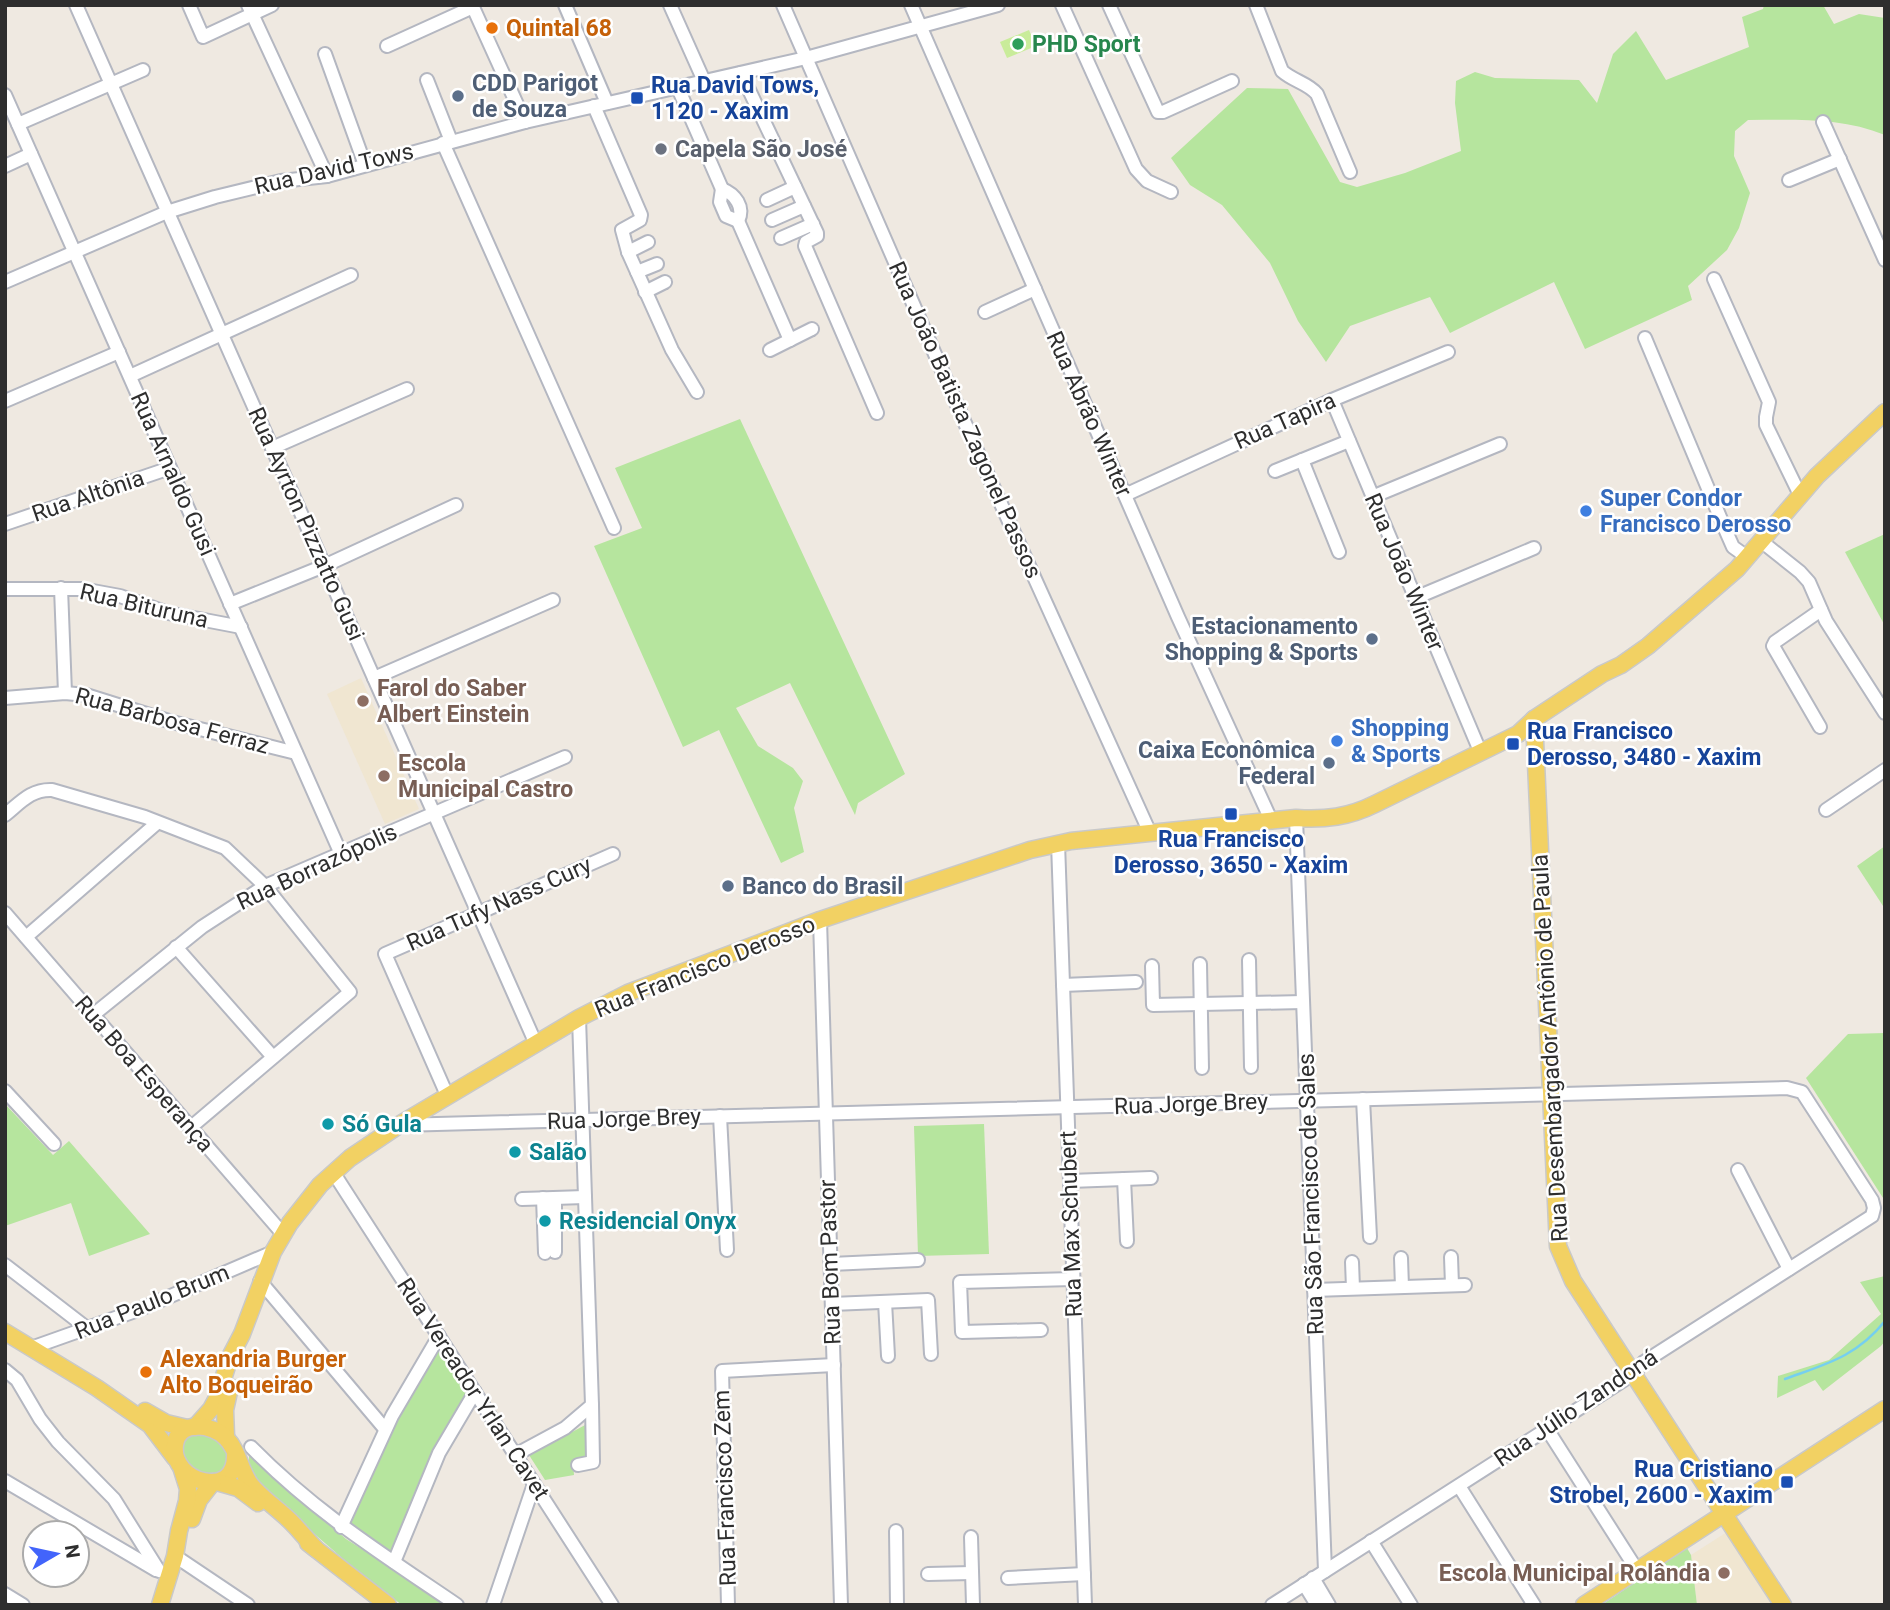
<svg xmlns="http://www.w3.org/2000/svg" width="1890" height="1610" viewBox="0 0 1890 1610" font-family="Roboto,sans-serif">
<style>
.education{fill:#f0e6d1}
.green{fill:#b6e59e}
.pitch{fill:#c9ec9a}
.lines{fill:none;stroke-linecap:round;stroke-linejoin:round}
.stream{stroke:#75cff0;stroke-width:2.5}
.minor-casing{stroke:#b4b7c1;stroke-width:16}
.major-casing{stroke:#c9c9c9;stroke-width:19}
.minor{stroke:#fff;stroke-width:12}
.major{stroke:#f2d163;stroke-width:16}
.food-dot{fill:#e8710a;stroke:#fff;stroke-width:2.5}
.leisure-dot{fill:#2e9e5b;stroke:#fff;stroke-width:2.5}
.service-dot{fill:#5c6f8a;stroke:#fff;stroke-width:2.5}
.transit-dot{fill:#1a4fb4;stroke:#fff;stroke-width:2.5}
.worship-dot{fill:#6b7280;stroke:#fff;stroke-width:2.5}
.shop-dot{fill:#3f7fe0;stroke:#fff;stroke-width:2.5}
.education-dot{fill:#8d6e63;stroke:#fff;stroke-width:2.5}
.culture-dot{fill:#0f9aa8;stroke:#fff;stroke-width:2.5}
.labels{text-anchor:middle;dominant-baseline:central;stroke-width:5;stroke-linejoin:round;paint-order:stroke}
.food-label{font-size:23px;font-weight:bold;fill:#c56008;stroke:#fff;text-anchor:start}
.leisure-label{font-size:23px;font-weight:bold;fill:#27864d;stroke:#fff;text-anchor:start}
.service-label{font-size:23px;font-weight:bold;fill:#4e5e75;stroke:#fff;text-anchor:start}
.transit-label{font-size:23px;font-weight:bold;fill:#164399;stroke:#fff;text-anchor:start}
.worship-label{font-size:23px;font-weight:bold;fill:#5b616d;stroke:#fff;text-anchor:start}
.street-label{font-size:23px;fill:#2e2e2e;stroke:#fff}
.shop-label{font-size:23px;font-weight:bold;fill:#366cbe;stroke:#fff;text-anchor:start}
.education-label{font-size:23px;font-weight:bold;fill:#785e54;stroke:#fff;text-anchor:start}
.culture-label{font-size:23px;font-weight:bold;fill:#0d838f;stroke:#fff;text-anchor:start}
</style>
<rect width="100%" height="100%" fill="#efe9e1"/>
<!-- education -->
<g class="education">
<path d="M361,678L419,809L385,824L327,694Z"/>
<path d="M1727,1532L1775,1605H1697L1691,1555Z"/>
</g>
<!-- green -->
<g class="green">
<path d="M1764,5H1823L1834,24L1859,14L1885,18V135C1840,117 1795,120 1748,120L1735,131L1734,156L1750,193L1739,228L1727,250L1688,286L1692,300L1585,349L1554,282L1450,333L1430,297L1350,326L1326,362L1298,321L1270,263L1222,205L1190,185L1171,158L1247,88L1288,89L1340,182L1357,187L1405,173L1461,151L1455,103L1456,81L1475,72L1495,78L1579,80L1597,103L1613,54L1636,31L1666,80L1749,47L1742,17L1763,9Z"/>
<path d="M740,419L905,774L858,803L855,815L790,683L736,708L758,746L793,768L803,781L794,808L804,852L781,863L719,730L683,747L594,546L642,528L615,468Z"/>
<path d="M1885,534V626L1845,552Z"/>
<path d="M1885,846V909L1857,866Z"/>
<path d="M1885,1033V1201L1806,1078L1848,1034Z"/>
<path d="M5,1104L53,1155L69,1141L150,1234L89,1256L71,1203L5,1226Z"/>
<path d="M984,1124L989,1254L918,1256L914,1126Z"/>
<path d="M1885,1276V1341L1881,1346L1823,1391L1815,1380L1777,1398L1778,1376L1829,1360L1881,1314L1860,1282Z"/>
<path d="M442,1346L469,1389L392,1555L346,1525L390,1431Z"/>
<path d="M587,1424V1456L573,1461L574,1475L545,1480L529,1455Z"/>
<path d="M205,1432L226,1445L229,1468L211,1478L189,1469L179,1444L183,1437Z"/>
<path d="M249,1454L346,1539L450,1605H402L363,1576L266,1492L249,1469Z"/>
<path d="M1687,1548L1691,1555L1697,1605L1603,1604Z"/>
</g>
<!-- pitch -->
<path class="pitch" d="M1029,30L1036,46L1007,58L1000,42Z"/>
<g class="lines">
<!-- stream -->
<path class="stream" d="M1785,1379C1826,1364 1856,1357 1885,1321"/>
<defs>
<g id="minor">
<path d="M76,5L536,1044"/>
<path d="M189,5L203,37L272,5"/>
<path d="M248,5L327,176"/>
<path d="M472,5L525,122"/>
<path d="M565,5L607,103"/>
<path d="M670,5L704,81"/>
<path d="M783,5L978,453L1150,833"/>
<path d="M911,5L1178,617L1271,820"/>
<path d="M1062,5L1136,169L1147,181L1171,192"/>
<path d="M1109,5L1158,112H1163L1232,81"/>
<path d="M1256,5L1282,71C1293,81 1308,83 1317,94L1350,172"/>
<path d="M387,46L473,7"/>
<path d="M325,54L365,165"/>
<path d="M741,73L817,233V236L806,242L805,246L877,413"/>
<path d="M427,80L451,141"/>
<path d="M678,88L722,189"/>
<path d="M5,95L341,854"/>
<path d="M594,106L641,215L640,220L622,230L628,252L672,350L697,392"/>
<path d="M1823,122L1885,260"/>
<path d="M18,124L143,70"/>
<path d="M443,143L614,528"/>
<path d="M5,166L31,154"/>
<path d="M1789,180L1840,159"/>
<path d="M722,189C735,194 745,207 738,221L726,216L720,202Z"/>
<path d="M767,200L795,187"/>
<path d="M772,220L804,206"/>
<path d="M738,221L790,340"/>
<path d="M781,238L813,224"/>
<path d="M628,252L648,242"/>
<path d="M637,272L657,264"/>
<path d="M1714,279L1769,402L1766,417V425L1800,495"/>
<path d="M5,282L167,212L215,197L281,181L327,176L525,122L806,58L998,5"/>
<path d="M645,292L665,282"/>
<path d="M985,312L1035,289"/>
<path d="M1645,338L1725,529L1733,547L1747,557"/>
<path d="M770,350L812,329"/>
<path d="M130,376L351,275"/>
<path d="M1332,400L1477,744"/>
<path d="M5,401L119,352"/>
<path d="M272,448L407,389"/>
<path d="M1302,460L1339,552"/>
<path d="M1275,471L1349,441"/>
<path d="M1125,495L1332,400L1448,352"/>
<path d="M1372,497L1500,444"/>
<path d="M5,524L170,468"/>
<path d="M1761,541L1800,572L1809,582L1826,621L1885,713"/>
<path d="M61,588L65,693"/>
<path d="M5,589H82L120,596L168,613L241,627"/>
<path d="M1415,598L1534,548"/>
<path d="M230,604L324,566L456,505"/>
<path d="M374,678L553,600"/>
<path d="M5,698L65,693L86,695L172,722L296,753"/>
<path d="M1820,727L1773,646L1775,642L1821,610"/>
<path d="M1826,810L1885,770"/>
<path d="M5,815C20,803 31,789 52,790L145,817L225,848L265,886L350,992L190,1128"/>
<path d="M1296,818L1325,1571"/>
<path d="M1058,843L1085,1605"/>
<path d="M5,913L283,1234"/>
<path d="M820,920L841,1605"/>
<path d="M26,937L157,823"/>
<path d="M176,947L273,1057"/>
<path d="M1249,960L1251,1067"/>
<path d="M1200,964L1202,1068"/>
<path d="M1152,966L1153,1005L1303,1002"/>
<path d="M1063,985L1136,982"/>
<path d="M93,1015L202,927L265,886L565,757"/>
<path d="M5,1091L54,1144"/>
<path d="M447,1095L385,954L613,854"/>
<path d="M1363,1099L1370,1237"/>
<path d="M720,1116L727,1250"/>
<path d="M400,1125L1787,1088L1802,1092L1872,1200L1874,1208L1872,1216L1644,1362L1633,1374L1272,1605"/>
<path d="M1738,1170L1789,1269"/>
<path d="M333,1172L612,1605"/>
<path d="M1124,1179L1127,1241"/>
<path d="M1070,1181L1151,1178"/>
<path d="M543,1198L545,1253"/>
<path d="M555,1198V1252"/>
<path d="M522,1199L585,1197"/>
<path d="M1451,1257L1452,1285"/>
<path d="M1401,1258L1402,1287"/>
<path d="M1352,1262L1353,1288"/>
<path d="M831,1264L918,1260"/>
<path d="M5,1265L88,1329"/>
<path d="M260,1281L385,1429"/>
<path d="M1314,1290L1465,1285"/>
<path d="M885,1302L888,1356"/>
<path d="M832,1304L928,1300L931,1354"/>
<path d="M1041,1330L962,1332L960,1282L1073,1279"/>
<path d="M31,1348L138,1310L273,1252"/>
<path d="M5,1370L17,1380L40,1419L58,1442L114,1499L159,1571"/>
<path d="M1547,1429L1637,1570"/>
<path d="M251,1447C315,1512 382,1554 457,1605"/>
<path d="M515,1455L565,1428L592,1405L579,1018"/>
<path d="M578,1465L593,1462L592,1405"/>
<path d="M5,1481L156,1570"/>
<path d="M1459,1486L1534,1605"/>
<path d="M341,1527L392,1416L439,1336"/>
<path d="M896,1531L897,1605"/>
<path d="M971,1537L973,1605"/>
<path d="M1371,1541L1411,1605"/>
<path d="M175,1556L248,1605"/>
<path d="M394,1562L439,1453L475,1392"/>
<path d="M928,1574L972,1573"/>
<path d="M1008,1578L1084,1574"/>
<path d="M1313,1578L1329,1605"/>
<path d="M1304,1584L1317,1605"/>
<path d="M5,1594L23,1605"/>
<path d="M493,1605L534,1484"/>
<path d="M728,1605L722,1371L834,1365"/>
</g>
<g id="major">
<path d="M1534,719L1558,1246L1573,1281L1783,1605"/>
<path d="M5,1332L97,1388L150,1425L175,1458"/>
<path d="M145,1411L166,1423L187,1428"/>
<path d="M195,1427L211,1409L217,1398L230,1357L242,1334L273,1252L290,1223L320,1185L350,1158L399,1125L579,1018L628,993L820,920L1030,850L1071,841L1296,818C1325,820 1349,817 1375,804L1518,734L1534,719L1602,674L1621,665L1648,646L1737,569L1817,476L1885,412"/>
<path d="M226,1437L225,1410L230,1387"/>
<path d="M235,1455C236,1501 170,1482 175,1445C178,1419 213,1424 226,1438C239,1451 240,1471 251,1485C261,1497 275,1507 287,1518C297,1527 306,1539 316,1549"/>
<path d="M217,1482L238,1488L258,1503"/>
<path d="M192,1519L199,1500L213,1482"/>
<path d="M308,1543L388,1605"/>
<path d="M160,1605L175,1556L179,1531L187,1501L188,1489L182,1470"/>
<path d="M1584,1605L1885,1409"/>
</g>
</defs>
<!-- minor casing -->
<use href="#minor" class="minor-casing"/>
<!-- major casing -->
<use href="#major" class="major-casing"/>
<!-- minor -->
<use href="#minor" class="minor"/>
<!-- major -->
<use href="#major" class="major"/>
</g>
<!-- markers -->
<g class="food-dot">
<circle cx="492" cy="28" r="7"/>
<circle cx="146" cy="1372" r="7"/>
</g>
<circle class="leisure-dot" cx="1018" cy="44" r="7"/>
<g class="service-dot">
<circle cx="458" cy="96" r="7"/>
<circle cx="1372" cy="639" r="7"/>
<circle cx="1329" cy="763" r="7"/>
<circle cx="728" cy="886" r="7"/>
</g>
<g class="transit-dot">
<rect x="630" y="91" width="14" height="14" rx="3.5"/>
<rect x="1506" y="737" width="14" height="14" rx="3.5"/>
<rect x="1224" y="807" width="14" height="14" rx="3.5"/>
<rect x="1780" y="1475" width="14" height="14" rx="3.5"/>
</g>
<circle class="worship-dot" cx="661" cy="149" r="7"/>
<g class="shop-dot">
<circle cx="1586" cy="511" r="7"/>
<circle cx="1337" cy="741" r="7"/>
</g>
<g class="education-dot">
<circle cx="363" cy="701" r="7"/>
<circle cx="384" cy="776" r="7"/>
<circle cx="1724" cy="1573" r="7"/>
</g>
<g class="culture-dot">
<circle cx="328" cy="1124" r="7"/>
<circle cx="515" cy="1152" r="7"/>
<circle cx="545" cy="1221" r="7"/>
</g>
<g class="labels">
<!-- food labels -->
<g class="food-label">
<text x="506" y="28">Quintal 68</text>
<text x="160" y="1359">Alexandria Burger<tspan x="160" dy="26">Alto Boqueirão</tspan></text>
</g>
<!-- leisure labels -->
<g class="leisure-label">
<text x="1032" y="44">PHD Sport</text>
</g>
<!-- service labels -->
<g class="service-label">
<text x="472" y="83">CDD Parigot<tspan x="472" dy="26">de Souza</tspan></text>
<text x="1358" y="626" text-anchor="end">Estacionamento<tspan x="1358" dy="26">Shopping &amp; Sports</tspan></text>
<text x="1315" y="750" text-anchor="end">Caixa Econômica<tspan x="1315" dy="26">Federal</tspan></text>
<text x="742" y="886">Banco do Brasil</text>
</g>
<!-- transit labels -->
<g class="transit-label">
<text x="651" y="85">Rua David Tows,<tspan x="651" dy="26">1120 - Xaxim</tspan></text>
<text x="1527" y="731">Rua Francisco<tspan x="1527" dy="26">Derosso, 3480 - Xaxim</tspan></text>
<text x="1231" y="839" text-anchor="middle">Rua Francisco<tspan x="1231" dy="26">Derosso, 3650 - Xaxim</tspan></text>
<text x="1773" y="1469" text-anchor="end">Rua Cristiano<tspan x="1773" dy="26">Strobel, 2600 - Xaxim</tspan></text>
</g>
<!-- worship labels -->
<g class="worship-label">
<text x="675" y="149">Capela São José</text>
</g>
<!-- street labels -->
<g class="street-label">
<text transform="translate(334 169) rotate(-13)">Rua David Tows</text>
<text transform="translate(1089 414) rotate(66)">Rua Abrão Winter</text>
<text transform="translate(965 420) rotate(66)">Rua João Batista Zagonel Passos</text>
<text transform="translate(1285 421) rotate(-24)">Rua Tapira</text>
<text transform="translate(173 474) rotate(66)">Rua Arnaldo Gusi</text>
<text transform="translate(88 496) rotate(-19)">Rua Altônia</text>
<text transform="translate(306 524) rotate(66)">Rua Ayrton Pizzatto Gusi</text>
<text transform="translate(1404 572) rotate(67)">Rua João Winter</text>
<text transform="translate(144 606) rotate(13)">Rua Bituruna</text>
<text transform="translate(172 721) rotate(15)">Rua Barbosa Ferraz</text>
<text transform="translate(317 867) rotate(-25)">Rua Borrazópolis</text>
<text transform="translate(499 904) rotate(-24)">Rua Tufy Nass Cury</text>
<text transform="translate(705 967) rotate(-22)">Rua Francisco Derosso</text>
<text transform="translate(1550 1048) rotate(-93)">Rua Desembargador Antônio de Paula</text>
<text transform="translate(144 1074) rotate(49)">Rua Boa Esperança</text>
<text transform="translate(1191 1104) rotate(-2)">Rua Jorge Brey</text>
<text transform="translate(624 1119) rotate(-2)">Rua Jorge Brey</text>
<text transform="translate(1311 1194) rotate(-92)">Rua São Francisco de Sales</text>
<text transform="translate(1071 1224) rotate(-92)">Rua Max Schubert</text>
<text transform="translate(830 1262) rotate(-92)">Rua Bom Pastor</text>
<text transform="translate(152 1302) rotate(-22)">Rua Paulo Brum</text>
<text transform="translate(473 1389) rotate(57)">Rua Vereador Yrlan Cavet</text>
<text transform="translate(1576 1408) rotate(-34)">Rua Júlio Zandoná</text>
<text transform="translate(725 1488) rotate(-92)">Rua Francisco Zem</text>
</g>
<!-- shop labels -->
<g class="shop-label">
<text x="1600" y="498">Super Condor<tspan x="1600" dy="26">Francisco Derosso</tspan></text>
<text x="1351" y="728">Shopping<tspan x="1351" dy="26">&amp; Sports</tspan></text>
</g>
<!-- education labels -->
<g class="education-label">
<text x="377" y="688">Farol do Saber<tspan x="377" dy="26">Albert Einstein</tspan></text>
<text x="398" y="763">Escola<tspan x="398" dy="26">Municipal Castro</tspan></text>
<text x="1710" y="1573" text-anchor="end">Escola Municipal Rolândia</text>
</g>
<!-- culture labels -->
<g class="culture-label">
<text x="342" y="1124">Só Gula</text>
<text x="529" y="1152">Salão</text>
<text x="559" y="1221">Residencial Onyx</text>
</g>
</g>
<!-- border -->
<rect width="1890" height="1610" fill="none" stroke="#2e2e2e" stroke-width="14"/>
<!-- north arrow -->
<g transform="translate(56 1554) rotate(81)"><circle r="33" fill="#ffffff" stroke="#ababab" stroke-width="2"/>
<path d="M0-5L12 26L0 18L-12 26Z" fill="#4264fb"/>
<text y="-10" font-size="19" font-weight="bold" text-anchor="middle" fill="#2e2e2e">N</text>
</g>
</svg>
